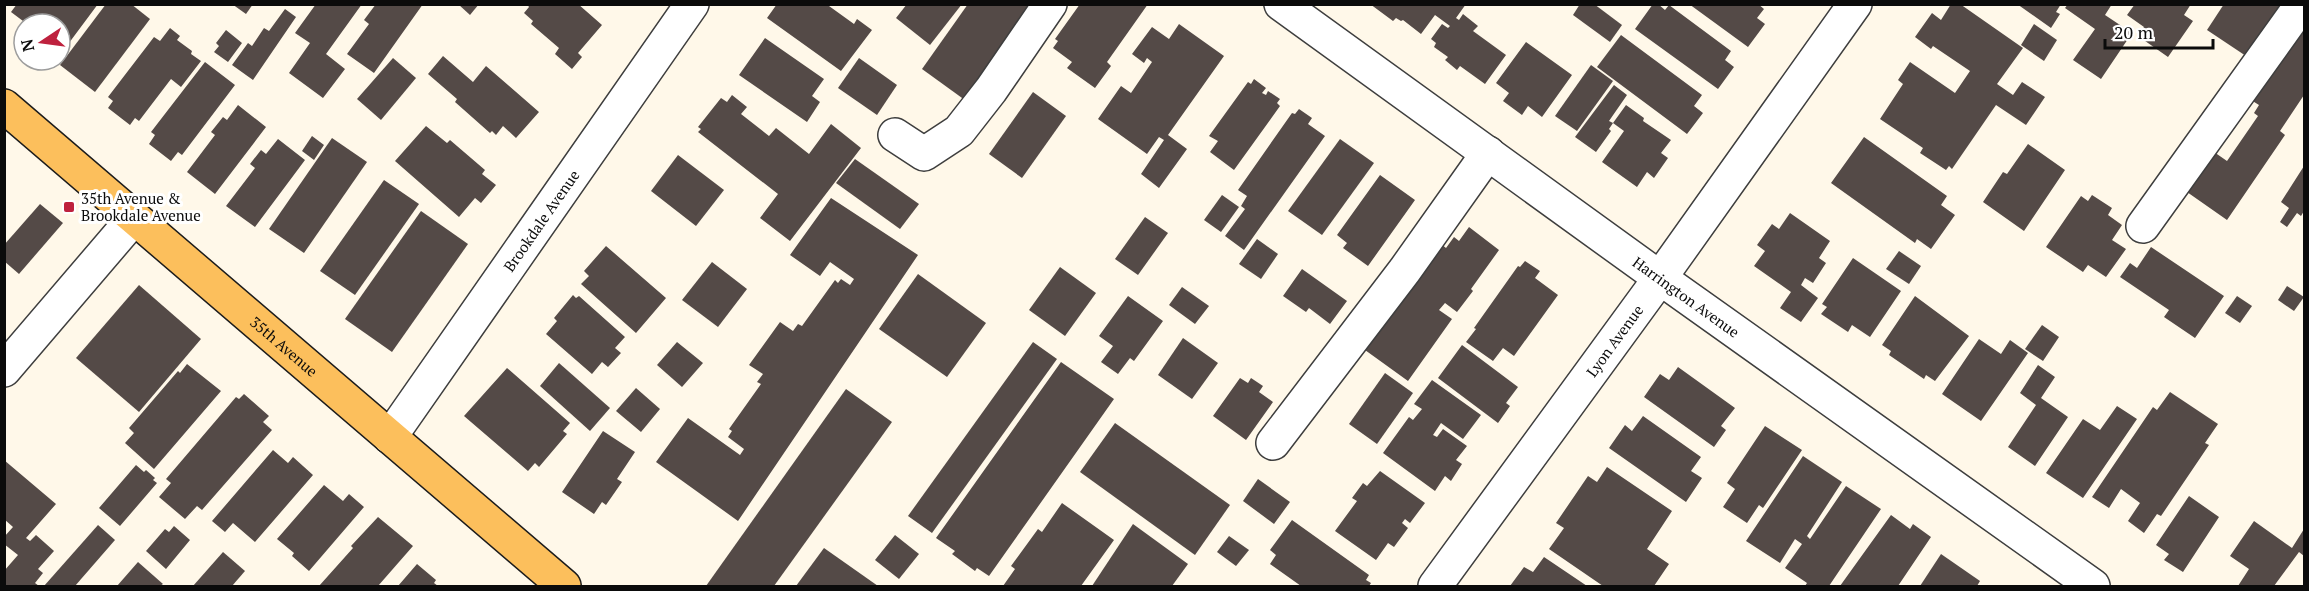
<svg xmlns="http://www.w3.org/2000/svg" width="2309" height="591" viewBox="0 0 2309 591" font-family="'PT Serif',serif">
<style>
.building{fill:#544a47}
.lines{fill:none;stroke-linecap:round;stroke-linejoin:round}
.minor-casing{stroke:#3e3e3e;stroke-width:36}
.major-casing{stroke:#1c1c1c;stroke-width:36}
.minor{stroke:#fff;stroke-width:33}
.major{stroke:#fcbf5c;stroke-width:33}
.poi-dot{fill:#be213e;stroke:#fff;stroke-width:2}
.labels{text-anchor:middle;dominant-baseline:central;stroke-width:6;stroke-linejoin:round;paint-order:stroke}
.poi-label{font-size:15px;fill:#0b0b0b;stroke:#fff;text-anchor:start}
.street-label{font-size:15px;fill:#0b0b0b;stroke:#fff}
</style>
<rect width="100%" height="100%" fill="#fff8e9"/>
<!-- building -->
<g class="building">
<path d="M17,4H98L63,51L60,49V24H27L11,12Z"/>
<path d="M106,4H131L150,19L95,92L60,65Z"/>
<path d="M232,4H253L246,14Z"/>
<path d="M316,4H362L326,54L345,69L323,98L289,73L310,43L295,33Z"/>
<path d="M376,4H423L374,73L347,54L369,24L364,20Z"/>
<path d="M458,4H479L470,15Z"/>
<path d="M527,4H578L602,25L578,53L582,57L572,69L555,54L559,48L531,24L533,21L524,13L529,7Z"/>
<path d="M777,4H831L829,6L854,24L857,19L872,30L841,71L767,18Z"/>
<path d="M907,4H962L930,45L896,18Z"/>
<path d="M968,4H1046L969,103L922,69Z"/>
<path d="M1080,4H1148L1107,62L1111,66L1095,88L1067,68L1072,62L1053,48L1058,41L1055,39Z"/>
<path d="M1370,4H1466L1456,18L1459,20L1463,14L1478,26L1473,31L1506,55L1485,84L1460,66L1457,70L1445,60L1448,57L1434,47L1436,43L1431,39L1442,24L1448,28L1450,26L1435,15L1421,34L1403,20L1401,21L1396,18L1393,21Z"/>
<path d="M1580,4H1594L1622,25L1610,42L1573,15Z"/>
<path d="M1653,4H1658L1665,10L1669,5L1731,51L1725,60L1734,67L1718,89L1635,29Z"/>
<path d="M1689,4H1758L1764,9L1757,18L1765,24L1748,47Z"/>
<path d="M1951,4H1960L2023,48L1997,84L2013,95L2022,82L2045,97L2026,125L1996,105L1952,169L1949,166L1946,170L1920,153L1923,148L1880,119L1903,84L1898,80L1910,62L1955,93L1970,71L1933,46L1931,49L1915,37L1932,13L1941,20Z"/>
<path d="M2017,4H2061L2056,12L2060,14L2051,28Z"/>
<path d="M2068,4H2112L2105,15L2132,33L2101,79L2073,60L2095,29L2065,8Z"/>
<path d="M2135,4H2191L2184,15L2193,21L2168,57L2138,36L2144,27L2127,15Z"/>
<path d="M2224,4H2285L2249,58L2207,30Z"/>
<path d="M285,9L296,17L253,80L232,65L248,43L252,46L264,28L269,31Z"/>
<path d="M2304,21V95L2280,131L2285,135L2227,220L2187,192L2214,152L2227,161L2258,116L2254,113L2259,105L2251,100Z"/>
<path d="M1179,24L1224,56L1168,135L1187,149L1159,188L1141,174L1164,140L1159,137L1147,154L1098,119L1121,86L1131,93L1152,62L1147,58L1144,63L1132,54L1152,27L1169,39Z"/>
<path d="M2034,24L2057,40L2044,61L2021,45Z"/>
<path d="M170,28L180,36L177,40L192,51L191,54L201,61L181,87L171,79L139,121L135,118L130,125L108,108L113,101L108,97L154,37L160,41Z"/>
<path d="M226,30L242,43L228,62L214,52L219,46L216,43Z"/>
<path d="M1621,35L1702,95L1694,106L1703,113L1687,134L1597,67Z"/>
<path d="M765,38L824,79L812,96L820,102L807,122L739,75Z"/>
<path d="M1526,42L1572,75L1542,117L1528,106L1522,115L1503,101L1509,93L1496,83Z"/>
<path d="M443,56L473,82L486,66L539,112L516,138L503,126L496,135L492,131L490,133L455,102L457,99L428,74Z"/>
<path d="M393,58L416,78L381,120L357,99Z"/>
<path d="M859,58L897,85L877,115L838,88Z"/>
<path d="M205,62L235,85L182,155L178,152L171,161L149,144L155,135L151,132Z"/>
<path d="M1591,65L1613,81L1577,131L1555,116Z"/>
<path d="M1254,79L1266,88L1262,93L1266,95L1268,91L1280,99L1277,103L1280,106L1234,170L1210,152L1218,141L1209,136L1248,82L1251,84Z"/>
<path d="M1614,85L1627,95L1609,121L1613,123L1609,129L1611,131L1596,152L1575,137Z"/>
<path d="M1033,92L1066,116L1022,178L989,154Z"/>
<path d="M732,95L747,107L741,114L769,136L776,128L809,154L831,124L861,148L790,241L760,218L778,194L698,132L701,129L698,127L721,98L727,102Z"/>
<path d="M238,105L266,127L215,194L187,172L215,135L211,132L223,117L227,120Z"/>
<path d="M1626,105L1644,118L1643,121L1671,140L1661,153L1668,158L1654,178L1647,172L1637,187L1602,162L1624,131L1613,123Z"/>
<path d="M1299,109L1312,118L1308,124L1325,136L1244,250L1225,236L1245,209L1241,206L1247,196L1238,190L1292,113L1295,114Z"/>
<path d="M426,126L447,143L450,140L485,170L482,174L496,185L481,203L475,198L459,217L395,161Z"/>
<path d="M312,136L324,145L314,160L302,151Z"/>
<path d="M1864,137L1947,196L1941,205L1955,215L1931,249L1917,239L1915,243L1831,183Z"/>
<path d="M332,138L367,162L304,253L269,229Z"/>
<path d="M278,139L305,160L255,227L226,206L255,168L250,164L261,150L266,154Z"/>
<path d="M1340,139L1374,163L1322,235L1288,211Z"/>
<path d="M2028,144L2065,170L2024,231L1983,202L2003,172L2007,174Z"/>
<path d="M678,155L724,190L696,226L651,191Z"/>
<path d="M855,159L919,204L900,229L836,183Z"/>
<path d="M2304,166V211L2301,216L2297,213L2287,227L2280,222L2289,208L2281,202Z"/>
<path d="M1380,175L1415,200L1368,266L1343,248L1347,243L1337,235Z"/>
<path d="M384,180L419,204L355,295L320,271Z"/>
<path d="M1222,195L1239,207L1221,232L1204,220Z"/>
<path d="M2092,195L2112,208L2108,215L2122,225L2112,240L2126,249L2106,277L2088,265L2083,272L2046,247L2081,196L2088,201Z"/>
<path d="M831,198L918,255L738,521L656,462L688,418L740,455L744,449L728,437L732,431L729,429L761,384L757,382L763,374L749,365L780,322L793,331L798,324L802,326L835,280L838,283L841,279L850,285L854,279L830,262L820,276L790,255Z"/>
<path d="M40,204L63,223L19,274L4,261V245Z"/>
<path d="M421,211L468,244L392,352L345,319Z"/>
<path d="M1790,213L1830,241L1819,258L1826,263L1813,283L1805,278L1801,285L1818,298L1801,322L1780,308L1791,292L1754,266L1765,251L1757,245L1772,224L1779,229Z"/>
<path d="M1145,217L1168,233L1138,275L1115,259Z"/>
<path d="M1469,227L1499,250L1471,289L1473,291L1457,312L1445,303L1439,310L1452,319L1408,381L1365,350L1436,240L1446,248L1454,237L1459,241Z"/>
<path d="M1257,239L1278,254L1261,279L1239,264Z"/>
<path d="M606,246L666,298L636,333L581,284L589,276L584,271Z"/>
<path d="M2151,247L2224,296L2195,338L2164,317L2169,310L2120,277L2130,263L2137,268Z"/>
<path d="M1899,251L1921,266L1909,284L1886,269Z"/>
<path d="M1853,258L1901,291L1870,337L1852,325L1848,332L1821,314L1827,307L1822,304Z"/>
<path d="M1525,261L1540,271L1535,278L1558,295L1514,356L1503,348L1493,361L1466,342L1476,329L1474,328L1518,266L1520,267Z"/>
<path d="M712,262L747,289L718,327L682,300Z"/>
<path d="M1060,267L1096,293L1065,336L1029,310Z"/>
<path d="M1302,269L1347,301L1330,324L1309,308L1306,312L1283,296Z"/>
<path d="M918,274L986,323L947,377L879,329Z"/>
<path d="M139,285L201,339L139,412L76,358Z"/>
<path d="M2287,286L2304,297L2294,311L2278,300Z"/>
<path d="M1182,287L1209,306L1195,324L1169,305Z"/>
<path d="M573,295L576,298L579,296L625,337L615,348L621,353L608,367L602,362L592,374L546,334L557,321L554,318Z"/>
<path d="M1128,296L1163,321L1134,361L1130,358L1118,374L1101,362L1113,346L1099,336Z"/>
<path d="M1915,296L1969,336L1935,381L1926,375L1924,379L1889,355L1891,351L1882,345Z"/>
<path d="M2237,296L2252,306L2240,323L2225,313Z"/>
<path d="M2042,325L2059,337L2043,361L2025,349Z"/>
<path d="M1183,338L1218,363L1192,399L1158,375Z"/>
<path d="M1979,339L2001,354L2010,340L2028,353L1981,421L1942,394Z"/>
<path d="M677,342L703,363L682,387L657,365Z"/>
<path d="M1033,342L1057,359L932,533L908,516Z"/>
<path d="M1462,345L1518,387L1506,403L1510,406L1498,423L1438,378Z"/>
<path d="M1061,362L1114,399L989,576L977,568L975,571L952,554L955,551L936,538Z"/>
<path d="M559,363L610,408L590,431L540,386Z"/>
<path d="M187,364L221,391L154,469L125,443L134,433L129,428L178,371L180,373Z"/>
<path d="M2038,365L2055,377L2041,398L2068,417L2035,466L2008,447L2036,405L2020,393Z"/>
<path d="M1678,367L1735,408L1721,426L1726,430L1714,447L1644,397L1660,374L1669,380Z"/>
<path d="M507,368L570,423L563,431L567,434L539,467L535,463L528,471L464,416Z"/>
<path d="M1385,373L1413,393L1377,444L1349,424Z"/>
<path d="M1240,378L1248,383L1251,378L1263,386L1259,392L1273,402L1246,440L1213,416Z"/>
<path d="M1432,380L1481,415L1463,439L1441,423L1433,435L1437,437L1443,429L1467,446L1456,460L1462,464L1451,481L1445,476L1435,491L1383,453L1409,417L1413,420L1422,409L1414,404Z"/>
<path d="M636,388L660,409L641,432L616,411Z"/>
<path d="M846,389L892,422L774,586H706Z"/>
<path d="M2170,392L2218,424L2205,443L2209,445L2161,516L2157,514L2144,533L2128,521L2140,503L2121,489L2109,508L2092,497L2153,407L2157,410Z"/>
<path d="M244,394L269,416L263,422L272,430L202,510L197,506L185,519L159,497L171,483L166,479L236,397L239,399Z"/>
<path d="M2117,406L2137,419L2083,498L2046,473L2083,419L2100,430Z"/>
<path d="M1643,416L1701,457L1691,471L1702,478L1686,502L1609,448L1625,425L1632,431Z"/>
<path d="M1115,423L1230,505L1195,555L1080,472Z"/>
<path d="M1765,426L1802,450L1763,508L1759,505L1747,523L1723,507L1735,489L1727,483Z"/>
<path d="M603,431L635,452L617,479L622,482L606,505L602,502L594,514L562,492Z"/>
<path d="M273,450L288,463L293,457L313,475L255,542L233,523L225,532L212,521Z"/>
<path d="M1803,456L1842,482L1807,536L1810,539L1846,486L1881,509L1829,586H1805L1807,583L1785,568L1802,544L1795,539L1780,563L1746,541Z"/>
<path d="M4,460L56,504L26,538L30,541L36,535L54,551L38,569L43,573L35,583L39,586H4V571L18,555L4,544V537L13,527L4,519Z"/>
<path d="M136,465L144,472L146,470L155,478L153,480L157,483L120,526L99,508Z"/>
<path d="M1607,467L1672,511L1647,549L1669,564L1654,586H1603L1549,549L1564,528L1556,523L1588,476L1597,482Z"/>
<path d="M1380,471L1425,503L1410,523L1405,519L1402,523L1408,528L1394,547L1388,543L1376,560L1335,531L1357,501L1352,498L1363,483L1367,486Z"/>
<path d="M1258,479L1290,502L1274,524L1243,501Z"/>
<path d="M324,485L343,501L349,494L364,507L309,571L292,556L294,553L277,539Z"/>
<path d="M2189,496L2219,517L2183,572L2164,560L2169,554L2156,545Z"/>
<path d="M1062,503L1114,540L1081,586H1003L1015,569L1011,566L1038,529L1042,532Z"/>
<path d="M1891,515L1910,529L1913,524L1931,537L1898,586H1840Z"/>
<path d="M378,517L413,546L378,586H319L353,548L351,546Z"/>
<path d="M1292,520L1369,575L1366,580L1371,583L1369,586H1301L1270,564L1276,555L1270,550Z"/>
<path d="M2254,521L2292,548L2304,529V556L2299,552L2274,586H2238L2249,569L2230,556Z"/>
<path d="M1133,524L1188,564L1172,586H1092Z"/>
<path d="M98,525L115,540L75,586H44Z"/>
<path d="M174,526L190,540L166,569L146,551L165,529L169,532Z"/>
<path d="M895,535L919,554L899,579L875,560Z"/>
<path d="M1229,536L1249,550L1236,566L1217,552Z"/>
<path d="M824,548L878,586H796Z"/>
<path d="M223,552L245,571L232,586H193Z"/>
<path d="M1941,554L1980,581L1977,586H1920Z"/>
<path d="M1544,557L1587,586H1510L1524,567L1533,572Z"/>
<path d="M138,562L163,584L160,586H117Z"/>
<path d="M417,564L436,580L434,583L438,586H398Z"/>
</g>
<g class="lines">
<defs>
<g id="minor">
<path id="s1" d="M1281,4L1660,278L2093,586"/>
<path d="M895,135L924,154L959,131L991,90L1050,4"/>
<path d="M2143,226L2302,4"/>
<path d="M4,370L134,218"/>
<path id="s2" d="M390,437L692,4"/>
<path d="M1273,443L1405,270L1488,153"/>
<path id="s3" d="M1435,586L1660,278L1855,4"/>
</g>
<g id="major">
<path id="s4" d="M4,106L564,586"/>
</g>
</defs>
<!-- minor casing -->
<use href="#minor" class="minor-casing"/>
<!-- major casing -->
<use href="#major" class="major-casing"/>
<!-- minor -->
<use href="#minor" class="minor"/>
<!-- major -->
<use href="#major" class="major"/>
</g>
<!-- markers -->
<rect class="poi-dot" x="63" y="201" width="12" height="12" rx="3"/>
<g class="labels">
<!-- poi labels -->
<g class="poi-label">
<text x="81" y="198">35th Avenue &amp;<tspan x="81" dy="17">Brookdale Avenue</tspan></text>
</g>
<!-- street labels -->
<g class="street-label">
<text stroke="none"><textPath href="#s2" startOffset="264">Brookdale Avenue</textPath></text>
<text stroke="none"><textPath href="#s1" startOffset="500">Harrington Avenue</textPath></text>
<text stroke="none"><textPath href="#s3" startOffset="304">Lyon Avenue</textPath></text>
<text stroke="none"><textPath href="#s4" startOffset="369">35th Avenue</textPath></text>
</g>
</g>
<!-- border -->
<rect width="2309" height="591" fill="none" stroke="#0b0b0b" stroke-width="12"/>
<!-- north arrow -->
<g transform="translate(42 42) rotate(257)"><circle r="28" fill="#ffffff" stroke="#9d9d9d" stroke-width="1.5"/>
<path d="M0-4.5L10 22L0 15L-10 22Z" fill="#be213e"/>
<text y="-9" font-size="16" font-weight="bold" text-anchor="middle" fill="#0b0b0b">N</text>
</g>
<!-- scale -->
<path d="M2105 39v9h108v-9" fill="none" stroke="#0b0b0b" stroke-width="3"/>
<text x="2114" y="39" font-size="18" fill="#0b0b0b" stroke="#ffffff" stroke-width="4.5" paint-order="stroke">20 m</text>
</svg>
